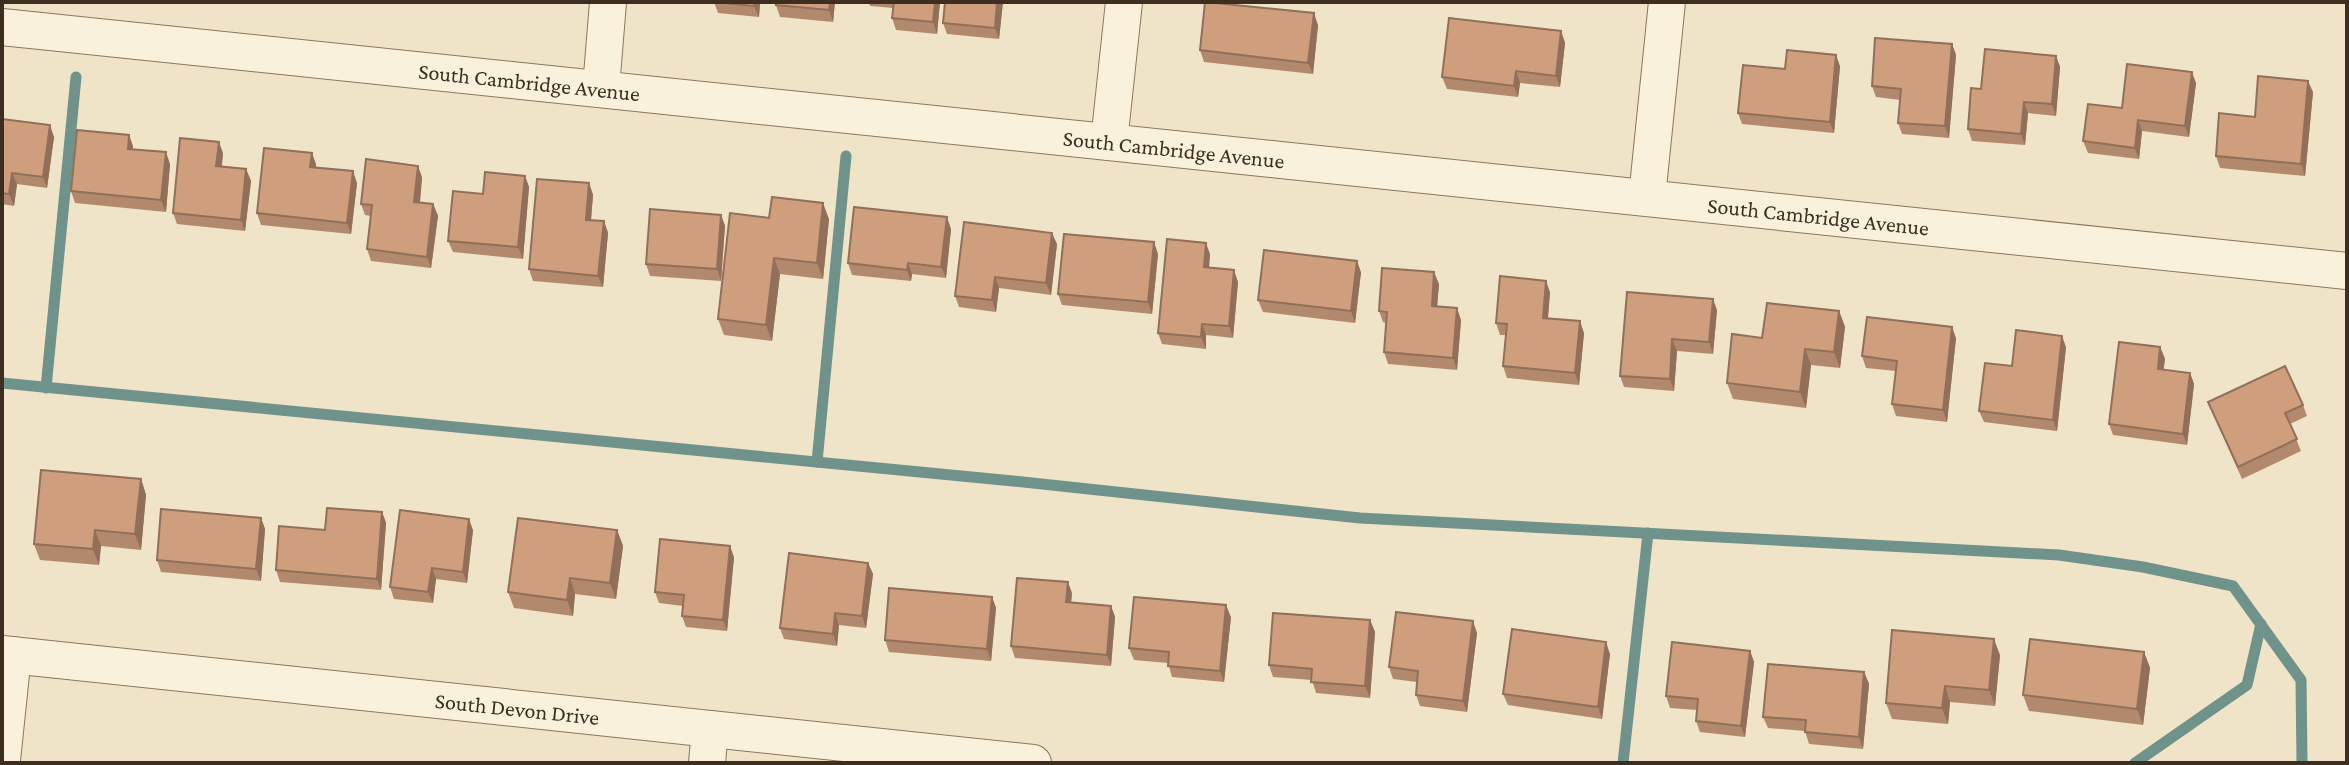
<svg xmlns="http://www.w3.org/2000/svg" width="2349" height="765" viewBox="0 0 2349 765" font-family="'Crimson Pro',serif">
<style>
.lines{fill:none;stroke-linecap:round;stroke-linejoin:round}
.stream{stroke:#6f938a;stroke-width:11}
.street-casing{stroke:#8d765c;stroke-width:38}
.street{stroke:#faf1dc;stroke-width:36}
.wall{fill:#b2896c}
.shaded-wall{fill:#916f58}
.building{fill:#cf9f7d;stroke:#916f58;stroke-width:2}
.labels{text-anchor:middle;dominant-baseline:central;stroke-width:8;stroke-linejoin:round;paint-order:stroke}
.street-label{font-size:22px;fill:#3d2e20;stroke:#f7eed8}
</style>
<rect width="100%" height="100%" fill="#f0e4c8"/>
<g class="lines">
<!-- stream -->
<g class="stream">
<path d="M2,383L1013,481L1360,518L2059,555L2143,567L2233,586L2301,680L2302,763"/>
<path d="M46,388L76,77"/>
<path d="M817,462L846,156"/>
<path d="M1623,763L1648,533"/>
<path d="M2135,763L2247,685L2261,624"/>
</g>
<defs>
<g id="street">
<path id="s1" d="M2,27L2347,271"/>
<path d="M601,88L608,2"/>
<path d="M1109,142L1124,2"/>
<path d="M1647,197L1667,2"/>
<path id="s2" d="M2,654L1033,763"/>
<path d="M2,760L13,655"/>
<path d="M707,763L710,729"/>
</g>
</defs>
<!-- street casing -->
<use href="#street" class="street-casing"/>
<!-- street -->
<use href="#street" class="street"/>
</g>
<!-- wall -->
<g class="wall">
<path d="M714,2H760L759,17L718,13Z"/>
<path d="M777,2H835L833,22L780,17L776,5Z"/>
<path d="M869,2H940L937,34L896,30L892,18L893,8L870,6Z"/>
<path d="M1003,2L999,39L947,34L943,23Z"/>
<path d="M1318,25L1313,74L1204,62L1200,50Z"/>
<path d="M1561,31L1565,43L1560,87L1520,83L1518,97L1447,89L1442,77Z"/>
<path d="M1952,44L1956,55L1949,138L1902,134L1898,123L1900,100L1876,97L1872,86Z"/>
<path d="M2056,56L2060,67L2056,116L2028,113L2025,145L1972,141L1968,129L1981,89Z"/>
<path d="M1840,66L1834,133L1742,124L1738,113Z"/>
<path d="M2196,83L2189,137L2142,131L2139,159L2088,153L2083,141L2122,108Z"/>
<path d="M2313,92L2305,176L2220,168L2216,156Z"/>
<path d="M2,119L54,137L47,188L17,184L14,206L2,204Z"/>
<path d="M129,135L133,149L170,164L166,212L75,203L71,191Z"/>
<path d="M223,153L222,167L246,169L251,181L245,231L177,224L173,213Z"/>
<path d="M316,164V168L357,183L351,234L261,225L257,213Z"/>
<path d="M525,176L529,187L523,259L453,252L448,241L483,194Z"/>
<path d="M422,177L420,202L433,204L438,216L431,268L371,261L367,249L371,216L365,215L361,204Z"/>
<path d="M589,183L593,195L591,220L604,221L608,233L603,287L533,281L529,269Z"/>
<path d="M721,215L725,226L721,281L650,276L646,264Z"/>
<path d="M769,218L829,219L823,279L780,274L772,341L724,335L718,319Z"/>
<path d="M951,229L946,278L912,274L911,281L852,275L848,263Z"/>
<path d="M1057,244L1051,295L999,288L996,312L959,307L955,296Z"/>
<path d="M1158,254L1152,314L1062,305L1058,294Z"/>
<path d="M1210,254L1209,268L1238,282L1233,338L1206,335V349L1162,344L1158,333Z"/>
<path d="M1361,272L1355,323L1263,312L1258,300Z"/>
<path d="M1439,284L1437,307L1461,320L1457,370L1388,364L1384,352L1386,323L1383,322L1379,311Z"/>
<path d="M1550,292L1548,318L1584,333L1579,385L1507,378L1503,366L1506,335H1500L1496,323Z"/>
<path d="M1717,310L1713,354L1677,351L1674,391L1624,387L1620,376Z"/>
<path d="M1839,311L1845,327L1840,368L1811,365L1806,408L1733,399L1727,383L1762,338Z"/>
<path d="M1956,338L1947,422L1896,416L1892,404L1896,371L1866,368L1862,356Z"/>
<path d="M2066,347L2057,431L1984,422L1979,411L2012,366Z"/>
<path d="M2160,347L2165,359L2163,370L2190,373L2194,384L2187,445L2113,435L2109,424Z"/>
<path d="M2208,402L2303,405L2307,416L2290,424L2301,451L2242,479Z"/>
<path d="M141,479L146,495L141,550L101,546L99,565L40,560L34,544Z"/>
<path d="M382,512L386,523L381,590L280,582L276,570L325,530Z"/>
<path d="M261,518L265,529L261,581L161,572L157,560Z"/>
<path d="M473,530L467,583L436,579L433,603L394,599L390,587Z"/>
<path d="M617,530L623,546L616,599L575,594L573,616L514,608L508,592Z"/>
<path d="M734,557L727,631L686,627L682,616L683,606L659,603L655,592Z"/>
<path d="M868,563L873,574L866,628L839,625L837,646L784,639L780,628Z"/>
<path d="M1072,593L1071,603L1111,606L1115,617L1111,666L1015,658L1011,646Z"/>
<path d="M992,597L996,608L991,661L889,652L885,640Z"/>
<path d="M1231,617L1224,682L1172,677L1168,663L1134,660L1129,648Z"/>
<path d="M1370,620L1375,632L1370,698L1316,693L1312,680L1273,677L1269,665Z"/>
<path d="M1477,633L1467,712L1420,706L1416,695L1417,682L1393,679L1389,667Z"/>
<path d="M1750,651L1754,662L1745,737L1700,732L1696,721L1697,710L1670,708L1666,696Z"/>
<path d="M2144,652L2150,668L2143,725L2029,711L2023,695Z"/>
<path d="M1610,654L1602,719L1508,705L1503,694Z"/>
<path d="M2000,655L1995,706L1950,702L1948,724L1892,719L1886,703Z"/>
<path d="M1864,672L1869,684L1863,749L1809,744L1805,731L1768,728L1763,717Z"/>
</g>
<!-- shaded-wall -->
<g class="shaded-wall">
<path d="M755,2H760L759,17L754,6Z"/>
<path d="M830,2H835L833,22L829,10Z"/>
<path d="M935,2H940L937,34L933,22Z"/>
<path d="M997,2H1003L999,39L995,28Z"/>
<path d="M1314,13L1318,25L1313,74L1308,63Z"/>
<path d="M1561,31L1565,43L1560,87L1556,76Z"/>
<path d="M1952,44L1956,55L1949,138L1945,126Z"/>
<path d="M1836,55L1840,66L1834,133L1830,122Z"/>
<path d="M2056,56L2060,67L2056,116L2052,104Z"/>
<path d="M1516,71L1520,83L1518,97L1514,86Z"/>
<path d="M2192,72L2196,83L2189,137L2185,126Z"/>
<path d="M2308,81L2313,92L2305,176L2301,164Z"/>
<path d="M2024,102L2028,113L2025,145L2021,134Z"/>
<path d="M2138,120L2142,131L2139,159L2135,148Z"/>
<path d="M50,125L54,137L47,188L43,177Z"/>
<path d="M129,135L133,146L132,160L128,149Z"/>
<path d="M219,142L223,153L220,178L216,166Z"/>
<path d="M166,152L170,164L166,212L161,200Z"/>
<path d="M312,153L316,164L315,179L310,167Z"/>
<path d="M418,166L422,177L419,213L414,202Z"/>
<path d="M246,169L251,181L245,231L241,220Z"/>
<path d="M353,171L357,183L351,234L347,223Z"/>
<path d="M12,173L17,184L14,206L9,194Z"/>
<path d="M525,176L529,187L523,259L518,247Z"/>
<path d="M589,183L593,195L590,231L586,220Z"/>
<path d="M823,203L829,219L823,279L817,263Z"/>
<path d="M433,204L438,216L431,268L427,257Z"/>
<path d="M721,215L725,226L721,281L717,269Z"/>
<path d="M947,217L951,229L946,278L941,267Z"/>
<path d="M604,221L608,233L603,287L598,276Z"/>
<path d="M1052,233L1057,244L1051,295L1046,283Z"/>
<path d="M1154,242L1158,254L1152,314L1148,302Z"/>
<path d="M1206,243L1210,254L1208,279L1204,267Z"/>
<path d="M774,258L780,274L772,341L766,325Z"/>
<path d="M1357,261L1361,272L1355,323L1351,311Z"/>
<path d="M908,263L912,274L911,281L907,270Z"/>
<path d="M1234,270L1238,282L1233,338L1229,326Z"/>
<path d="M1434,272L1439,284L1436,318L1432,306Z"/>
<path d="M995,277L999,288L996,312L992,300Z"/>
<path d="M1546,281L1550,292L1547,329L1543,318Z"/>
<path d="M1713,299L1717,310L1713,354L1709,342Z"/>
<path d="M1457,308L1461,320L1457,370L1453,358Z"/>
<path d="M1839,311L1845,327L1840,368L1834,352Z"/>
<path d="M1580,321L1584,333L1579,385L1575,373Z"/>
<path d="M1202,324L1206,335V349L1201,337Z"/>
<path d="M1952,327L1956,338L1947,422L1943,410Z"/>
<path d="M2062,336L2066,347L2057,431L2053,420Z"/>
<path d="M1672,339L1677,351L1674,391L1670,379Z"/>
<path d="M2160,347L2165,359L2162,380L2158,369Z"/>
<path d="M1805,349L1811,365L1806,408L1800,392Z"/>
<path d="M2190,373L2194,384L2187,445L2183,434Z"/>
<path d="M141,479L146,495L141,550L135,534Z"/>
<path d="M382,512L386,523L381,590L377,579Z"/>
<path d="M261,518L265,529L261,581L256,569Z"/>
<path d="M469,519L473,530L467,583L463,572Z"/>
<path d="M95,530L101,546L99,565L93,549Z"/>
<path d="M617,530L623,546L616,599L610,583Z"/>
<path d="M730,546L734,557L727,631L723,620Z"/>
<path d="M868,563L873,574L866,628L862,616Z"/>
<path d="M432,568L436,579L433,603L428,592Z"/>
<path d="M570,578L575,594L573,616L567,600Z"/>
<path d="M1068,582L1072,593L1070,614L1066,602Z"/>
<path d="M992,597L996,608L991,661L987,649Z"/>
<path d="M1226,605L1231,617L1224,682L1220,671Z"/>
<path d="M1111,606L1115,617L1111,666L1107,655Z"/>
<path d="M835,613L839,625L837,646L833,634Z"/>
<path d="M1370,620L1375,632L1370,698L1365,686Z"/>
<path d="M1473,621L1477,633L1467,712L1463,701Z"/>
<path d="M1994,639L2000,655L1995,706L1989,690Z"/>
<path d="M1606,642L1610,654L1602,719L1598,707Z"/>
<path d="M1750,651L1754,662L1745,737L1741,726Z"/>
<path d="M2144,652L2150,668L2143,725L2137,709Z"/>
<path d="M1864,672L1869,684L1863,749L1859,737Z"/>
<path d="M1945,686L1950,702L1948,724L1942,708Z"/>
</g>
<!-- building -->
<g class="building">
<path d="M714,2H755L754,6Z"/>
<path d="M777,2H830L829,10L776,5Z"/>
<path d="M894,2H935L933,22L892,18Z"/>
<path d="M945,2H997L995,28L943,23Z"/>
<path d="M1205,2L1314,13L1308,63L1200,50Z"/>
<path d="M1449,18L1561,31L1556,76L1516,71L1514,86L1442,77Z"/>
<path d="M1875,38L1952,44L1945,126L1898,123L1901,89L1872,86Z"/>
<path d="M1985,49L2056,56L2052,104L2024,102L2021,134L1968,129L1971,88L1981,89Z"/>
<path d="M1787,50L1836,55L1830,122L1738,113L1743,65L1785,69Z"/>
<path d="M2127,64L2192,72L2185,126L2138,120L2135,148L2083,141L2088,104L2122,108Z"/>
<path d="M2258,76L2308,81L2301,164L2216,156L2219,113L2255,117Z"/>
<path d="M2,119L50,125L43,177L12,173L9,194L2,193Z"/>
<path d="M77,130L129,135L128,149L166,152L161,200L71,191Z"/>
<path d="M180,138L219,142L216,166L246,169L241,220L173,213Z"/>
<path d="M264,148L312,153L310,167L353,171L347,223L257,213Z"/>
<path d="M366,159L418,166L414,202L433,204L427,257L367,249L372,205L361,204Z"/>
<path d="M485,172L525,176L518,247L448,241L453,191L483,194Z"/>
<path d="M537,179L589,183L586,220L604,221L598,276L529,269Z"/>
<path d="M772,197L823,203L817,263L774,258L766,325L718,319L730,213L769,218Z"/>
<path d="M854,207L947,217L941,267L908,263L907,270L848,263Z"/>
<path d="M650,209L721,215L717,269L646,264Z"/>
<path d="M964,222L1052,233L1046,283L995,277L992,300L955,296Z"/>
<path d="M1064,234L1154,242L1148,302L1058,294Z"/>
<path d="M1167,239L1206,243L1204,267L1234,270L1229,326L1202,324L1201,337L1158,333Z"/>
<path d="M1264,250L1357,261L1351,311L1258,300Z"/>
<path d="M1382,268L1434,272L1432,306L1457,308L1453,358L1384,352L1387,312L1379,311Z"/>
<path d="M1500,276L1546,281L1543,318L1580,321L1575,373L1503,366L1507,324L1496,323Z"/>
<path d="M1627,292L1713,299L1709,342L1672,339L1670,379L1620,376Z"/>
<path d="M1767,303L1839,311L1834,352L1805,349L1800,392L1727,383L1732,334L1762,338Z"/>
<path d="M1867,317L1952,327L1943,410L1892,404L1897,361L1862,356Z"/>
<path d="M2016,330L2062,336L2053,420L1979,411L1985,363L2012,366Z"/>
<path d="M2119,342L2160,347L2158,369L2190,373L2183,434L2109,424Z"/>
<path d="M2285,366L2303,405L2285,413L2297,439L2238,467L2208,402Z"/>
<path d="M41,470L141,479L135,534L95,530L93,549L34,544Z"/>
<path d="M327,508L382,512L377,579L276,570L279,526L325,530Z"/>
<path d="M161,509L261,518L256,569L157,560Z"/>
<path d="M400,510L469,519L463,572L432,568L428,592L390,587Z"/>
<path d="M518,518L617,530L610,583L570,578L567,600L508,592Z"/>
<path d="M660,539L730,546L723,620L682,616L684,595L655,592Z"/>
<path d="M789,553L868,563L862,616L835,613L833,634L780,628Z"/>
<path d="M1017,578L1068,582L1066,602L1111,606L1107,655L1011,646Z"/>
<path d="M889,588L992,597L987,649L885,640Z"/>
<path d="M1134,597L1226,605L1220,671L1168,666L1169,652L1129,648Z"/>
<path d="M1396,612L1473,621L1463,701L1416,695L1418,671L1389,667Z"/>
<path d="M1273,613L1370,620L1365,686L1311,682L1312,669L1269,665Z"/>
<path d="M1512,629L1606,642L1598,707L1503,694Z"/>
<path d="M1892,630L1994,639L1989,690L1945,686L1942,708L1886,703Z"/>
<path d="M2030,639L2144,652L2137,709L2023,695Z"/>
<path d="M1672,642L1750,651L1741,726L1696,721L1698,699L1666,696Z"/>
<path d="M1768,664L1864,672L1859,737L1805,732L1806,720L1763,717Z"/>
</g>
<g class="labels">
<!-- street labels -->
<g class="street-label">
<text stroke="none"><textPath href="#s1" startOffset="530">South Cambridge Avenue</textPath></text>
<text stroke="none"><textPath href="#s1" startOffset="1178">South Cambridge Avenue</textPath></text>
<text stroke="none"><textPath href="#s1" startOffset="1826">South Cambridge Avenue</textPath></text>
<text stroke="none"><textPath href="#s2" startOffset="518">South Devon Drive</textPath></text>
</g>
</g>
<!-- border -->
<rect width="2349" height="765" fill="none" stroke="#3d2e20" stroke-width="8"/>
</svg>
